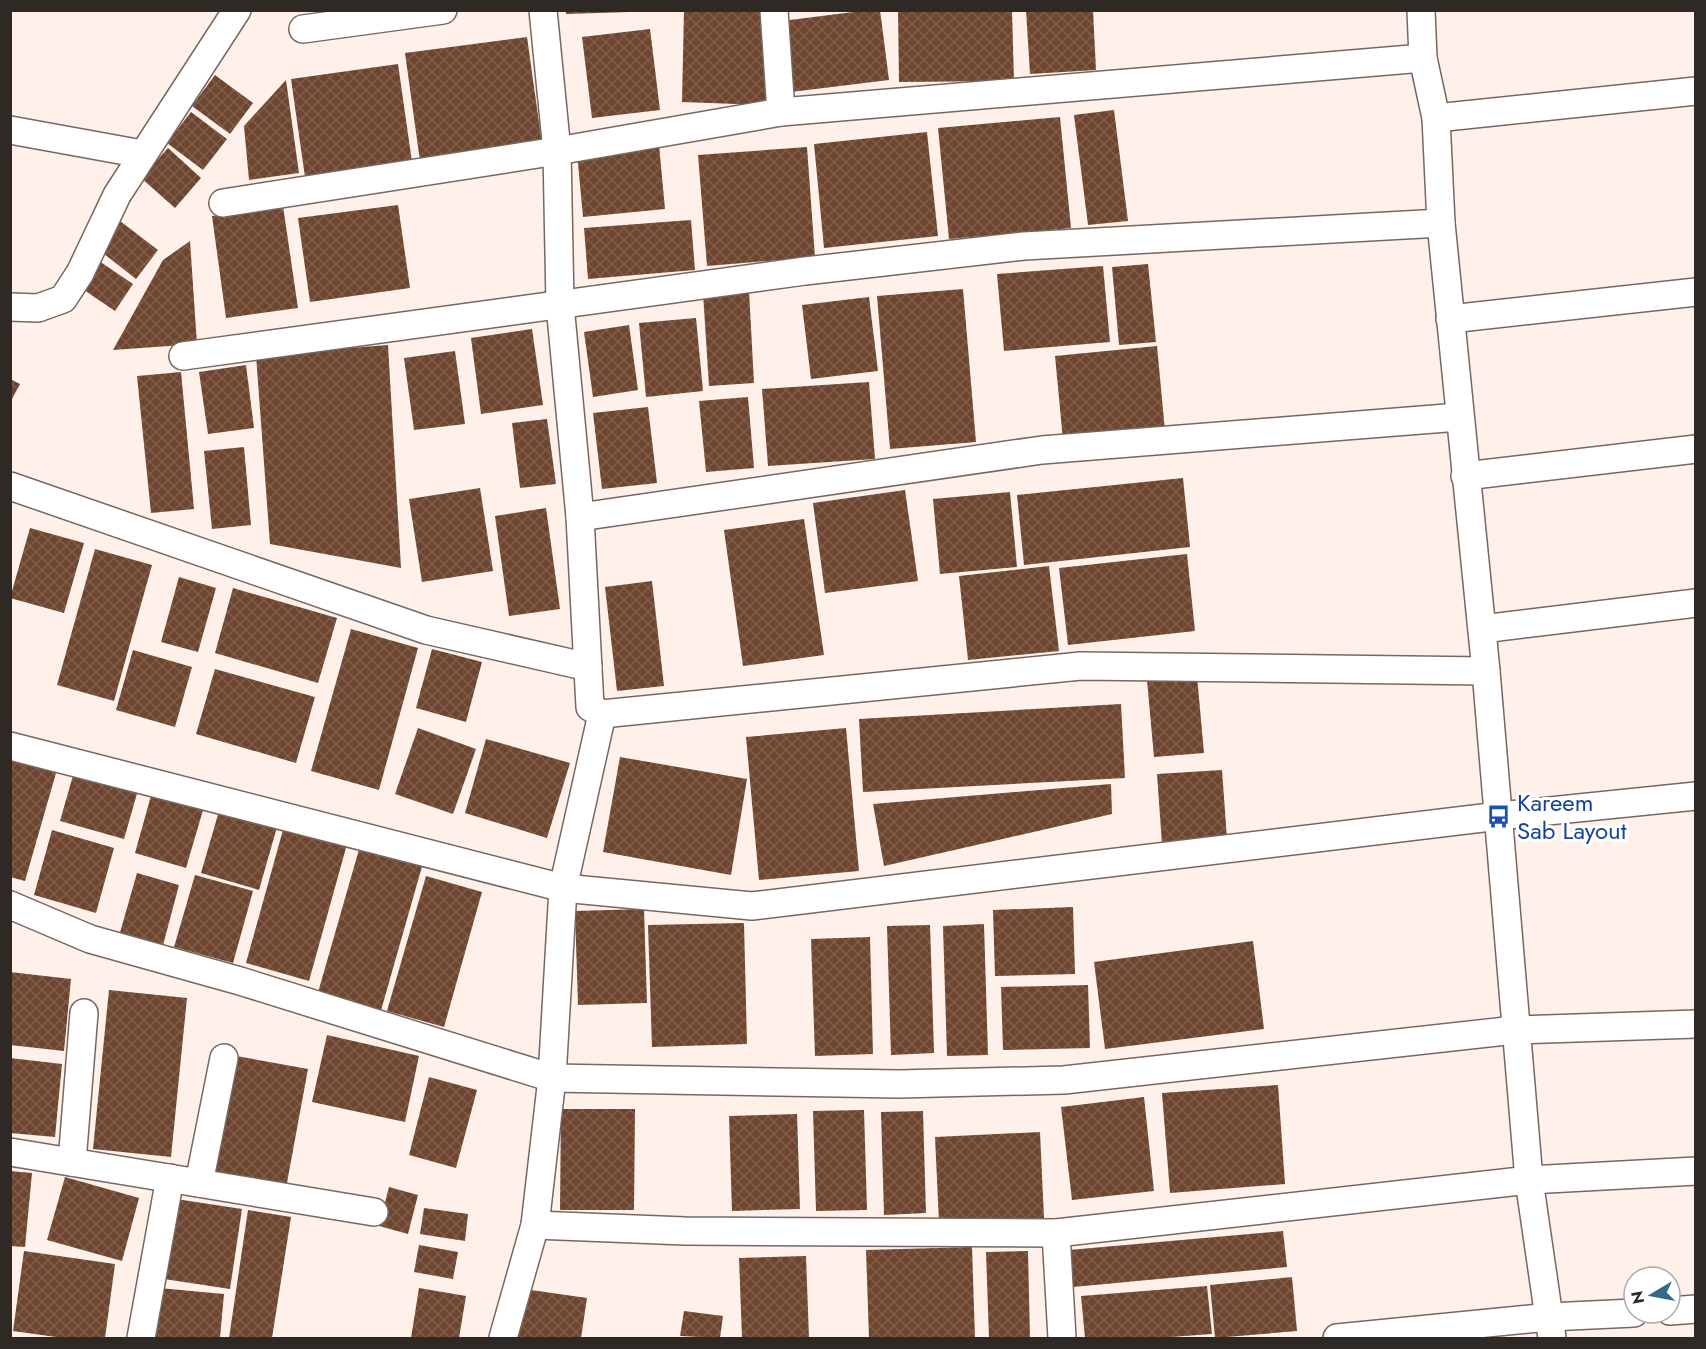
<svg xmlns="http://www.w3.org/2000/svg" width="1706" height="1349" viewBox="0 0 1706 1349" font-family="Jost,sans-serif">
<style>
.building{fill:url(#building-cross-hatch)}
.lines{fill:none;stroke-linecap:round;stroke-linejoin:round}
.street-casing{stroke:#766860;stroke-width:30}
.street{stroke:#fff;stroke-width:27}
.labels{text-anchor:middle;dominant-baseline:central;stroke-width:6;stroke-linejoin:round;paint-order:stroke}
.transit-label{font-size:24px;fill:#164399;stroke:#fff;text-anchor:start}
</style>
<defs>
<pattern id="building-cross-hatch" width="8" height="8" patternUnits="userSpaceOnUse" patternTransform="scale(1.5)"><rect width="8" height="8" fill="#6e462f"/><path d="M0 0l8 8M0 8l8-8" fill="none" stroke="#7f5e4c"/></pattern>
</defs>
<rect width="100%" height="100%" fill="#fff1ea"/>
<!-- building -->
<g class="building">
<path d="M566,10H630V12L566,14Z"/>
<path d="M684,10H767L765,105L682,102Z"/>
<path d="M869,10H880L889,80L791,92L782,21Z"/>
<path d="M898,10H1012L1014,81L899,82Z"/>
<path d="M1026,10H1093L1096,70L1030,74Z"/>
<path d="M650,29L660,110L592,118L582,37Z"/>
<path d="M527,37L542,144L420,161L405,53Z"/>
<path d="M398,64L412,162L305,177L291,79Z"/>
<path d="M215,75L253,103L230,134L192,106Z"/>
<path d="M286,80L299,173L249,180L244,126Z"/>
<path d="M1114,110L1128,221L1088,225L1074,115Z"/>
<path d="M191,112L227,139L203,170L167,143Z"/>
<path d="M1060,117L1071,228L949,239L938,128Z"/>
<path d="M927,132L938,236L824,248L814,144Z"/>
<path d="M659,145L665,209L583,217L577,153Z"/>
<path d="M807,147L815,257L707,266L698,155Z"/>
<path d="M168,148L201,178L175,208L141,178Z"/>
<path d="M398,205L410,288L310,302L298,218Z"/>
<path d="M283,206L298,308L226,318L212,216Z"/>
<path d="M691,220L695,270L588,279L584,228Z"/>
<path d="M120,221L158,250L136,279L99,250Z"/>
<path d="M190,241L197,344L113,350L163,260Z"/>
<path d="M99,261L133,284L115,311L81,288Z"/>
<path d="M1148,264L1156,342L1119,345L1112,267Z"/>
<path d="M1103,266L1110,342L1004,351L997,274Z"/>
<path d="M963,289L976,442L890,449L877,296Z"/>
<path d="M749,291L754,383L709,386L703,293Z"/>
<path d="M869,297L878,371L811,379L802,305Z"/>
<path d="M696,318L703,391L646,397L639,323Z"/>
<path d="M629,325L638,390L593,397L584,332Z"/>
<path d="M532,329L543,405L481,414L471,338Z"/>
<path d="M388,345L401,568L270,544L256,355Z"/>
<path d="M1157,346L1165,431L1063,440L1055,356Z"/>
<path d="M455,351L465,424L414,430L404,358Z"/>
<path d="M246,365L254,428L208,434L199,372Z"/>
<path d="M181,372L194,509L151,513L137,376Z"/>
<path d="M10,379L20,384L10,403Z"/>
<path d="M869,382L875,459L768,466L762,389Z"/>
<path d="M748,397L754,468L706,472L699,401Z"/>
<path d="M648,407L657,483L602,489L593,413Z"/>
<path d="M547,419L556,484L520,488L512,423Z"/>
<path d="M244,447L251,525L212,529L204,451Z"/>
<path d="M1183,478L1190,547L1024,565L1017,495Z"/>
<path d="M480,488L493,571L422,582L409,499Z"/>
<path d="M905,490L918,581L825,593L813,503Z"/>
<path d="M1010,492L1017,567L940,574L933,499Z"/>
<path d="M546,508L560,609L509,616L495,516Z"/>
<path d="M804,519L824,655L743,666L724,530Z"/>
<path d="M30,528L84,543L64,613L10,598Z"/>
<path d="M95,549L152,565L114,701L57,685Z"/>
<path d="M1187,554L1195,631L1068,645L1059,568Z"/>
<path d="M1049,566L1059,651L968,660L959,576Z"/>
<path d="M179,577L216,588L198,652L161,642Z"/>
<path d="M652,581L664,686L617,691L605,587Z"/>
<path d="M233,588L337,618L318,683L215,653Z"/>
<path d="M351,629L418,648L379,790L311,771Z"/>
<path d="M432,649L482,662L466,722L416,708Z"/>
<path d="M133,650L192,667L175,727L116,710Z"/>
<path d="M215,669L315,697L296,763L196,734Z"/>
<path d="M1197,676L1204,753L1154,757L1147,680Z"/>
<path d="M1121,704L1125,778L863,792L859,719Z"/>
<path d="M418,728L476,749L453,814L395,794Z"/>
<path d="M846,728L859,871L759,880L746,737Z"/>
<path d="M486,739L570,763L547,838L465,813Z"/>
<path d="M620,757L747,779L731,875L603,852Z"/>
<path d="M10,760L56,773L25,881L10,877Z"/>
<path d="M1222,770L1227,839L1162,844L1157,774Z"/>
<path d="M74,772L138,790L124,839L60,821Z"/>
<path d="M1111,784L1112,814L884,866L873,804Z"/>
<path d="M154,785L206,800L186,868L135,853Z"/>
<path d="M219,811L277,827L259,890L201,873Z"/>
<path d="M286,819L349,837L309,981L246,963Z"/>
<path d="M52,830L114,848L96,913L34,895Z"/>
<path d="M360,846L423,863L380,1014L317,996Z"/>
<path d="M137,873L179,885L162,949L119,936Z"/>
<path d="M195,875L253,891L233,963L174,947Z"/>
<path d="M426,876L482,892L444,1027L387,1011Z"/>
<path d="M1073,907L1075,974L995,976L993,910Z"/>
<path d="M644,909L647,1003L578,1005L575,911Z"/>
<path d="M744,923L747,1044L652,1047L648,925Z"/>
<path d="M984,924L988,1055L947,1056L943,926Z"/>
<path d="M930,925L934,1053L891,1055L887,926Z"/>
<path d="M870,937L873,1054L815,1056L811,939Z"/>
<path d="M1253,941L1264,1029L1105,1049L1094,962Z"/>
<path d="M10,972L71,979L64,1051L10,1045Z"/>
<path d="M1088,985L1090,1048L1003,1050L1001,987Z"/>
<path d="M109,990L187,998L171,1157L93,1149Z"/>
<path d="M327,1035L419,1056L405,1122L312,1102Z"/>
<path d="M231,1055L308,1069L286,1188L208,1173Z"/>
<path d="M10,1058L62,1064L55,1137L10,1133Z"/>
<path d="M429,1077L477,1090L456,1168L409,1155Z"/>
<path d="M1278,1085L1285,1184L1170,1193L1162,1093Z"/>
<path d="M1144,1097L1154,1191L1072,1200L1061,1107Z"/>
<path d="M561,1109H635L634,1210H560Z"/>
<path d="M864,1110L867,1210L816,1211L813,1111Z"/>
<path d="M923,1111L926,1213L884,1215L881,1112Z"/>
<path d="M797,1114L800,1209L732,1211L729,1116Z"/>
<path d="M1040,1132L1044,1218L939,1223L935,1137Z"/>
<path d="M10,1171L32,1173L25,1247L10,1246Z"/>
<path d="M65,1177L139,1198L122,1261L47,1240Z"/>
<path d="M389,1187L418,1195L408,1234L379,1226Z"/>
<path d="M176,1199L242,1209L230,1289L164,1279Z"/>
<path d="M424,1208L468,1214L465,1241L420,1234Z"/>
<path d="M248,1210L291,1217L272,1338H229Z"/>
<path d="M1283,1231L1287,1267L1073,1287L1069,1250Z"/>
<path d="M419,1245L458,1252L453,1279L414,1272Z"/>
<path d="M972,1247L975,1338H869L866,1250Z"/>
<path d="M24,1251L115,1264L105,1338H63L13,1331Z"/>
<path d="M1028,1251L1030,1338H989L986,1252Z"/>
<path d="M806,1256L809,1338H742L739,1258Z"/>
<path d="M1292,1277L1297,1331L1215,1338L1210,1285Z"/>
<path d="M1207,1286L1212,1334L1157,1338H1085L1081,1296Z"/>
<path d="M159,1288L224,1294L220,1338H155Z"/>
<path d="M419,1288L466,1296L459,1338H411Z"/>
<path d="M524,1289L587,1298L581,1338H517Z"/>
<path d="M684,1311L723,1316L720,1338L680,1336Z"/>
</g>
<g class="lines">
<defs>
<g id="street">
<path d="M774,10L781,112"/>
<path d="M1421,10L1423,58L1436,118L1441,223L1486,671L1529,1180L1552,1338"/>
<path d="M303,29L443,10"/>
<path d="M1436,118L1696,91"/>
<path d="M10,130L142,154"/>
<path d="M223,203L557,151L781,112L1423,58"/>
<path d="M10,307L38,308L63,299L80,273L117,195L237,10"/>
<path d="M1450,319L1696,292"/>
<path d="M183,356L805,271L1024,246L1441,223"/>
<path d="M1465,476L1696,449"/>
<path d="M10,486L426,630L588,667"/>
<path d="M580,517L1042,450L1459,417"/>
<path d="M1482,629L1696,603"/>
<path d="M602,714L1081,666L1486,671"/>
<path d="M10,746L563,888L752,906L1499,816L1696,796"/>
<path d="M10,905L90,939L240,981L552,1078L899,1084L1064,1080L1515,1030L1696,1024"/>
<path d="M10,1152L374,1212"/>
<path d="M72,1162L84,1013"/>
<path d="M199,1183L224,1058"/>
<path d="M535,1225L685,1231L1056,1233L1529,1180L1696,1171"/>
<path d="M1056,1233L1062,1338"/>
<path d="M1670,1311L1696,1309"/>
<path d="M141,1338L170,1178"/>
<path d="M503,1338L535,1225L552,1078L563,888L602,714L590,707L580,517L560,305L557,151L543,10"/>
<path d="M1337,1338L1549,1317L1634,1313"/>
</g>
</defs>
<!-- street casing -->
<use href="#street" class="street-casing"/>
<!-- street -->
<use href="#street" class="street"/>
</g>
<!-- icons -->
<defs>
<symbol id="bus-bare" viewBox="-9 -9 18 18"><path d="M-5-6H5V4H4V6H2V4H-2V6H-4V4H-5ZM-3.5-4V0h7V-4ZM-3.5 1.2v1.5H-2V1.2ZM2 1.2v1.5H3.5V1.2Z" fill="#1a4fb4" stroke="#fff" stroke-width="2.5" paint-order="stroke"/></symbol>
</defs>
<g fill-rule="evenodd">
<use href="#bus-bare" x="1482" y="800" width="33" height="33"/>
</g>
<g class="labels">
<!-- transit labels -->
<g class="transit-label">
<text x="1517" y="802">Kareem<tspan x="1517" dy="28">Sab Layout</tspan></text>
</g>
</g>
<!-- border -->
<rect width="1706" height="1349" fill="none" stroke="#2f2926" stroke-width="24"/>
<!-- north arrow -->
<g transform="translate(1652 1295) rotate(260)"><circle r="28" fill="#ffffff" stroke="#aca9a8" stroke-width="1.5"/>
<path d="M0-4.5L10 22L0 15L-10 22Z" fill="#336c86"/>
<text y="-9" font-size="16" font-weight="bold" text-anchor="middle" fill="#2f2926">N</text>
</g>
</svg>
